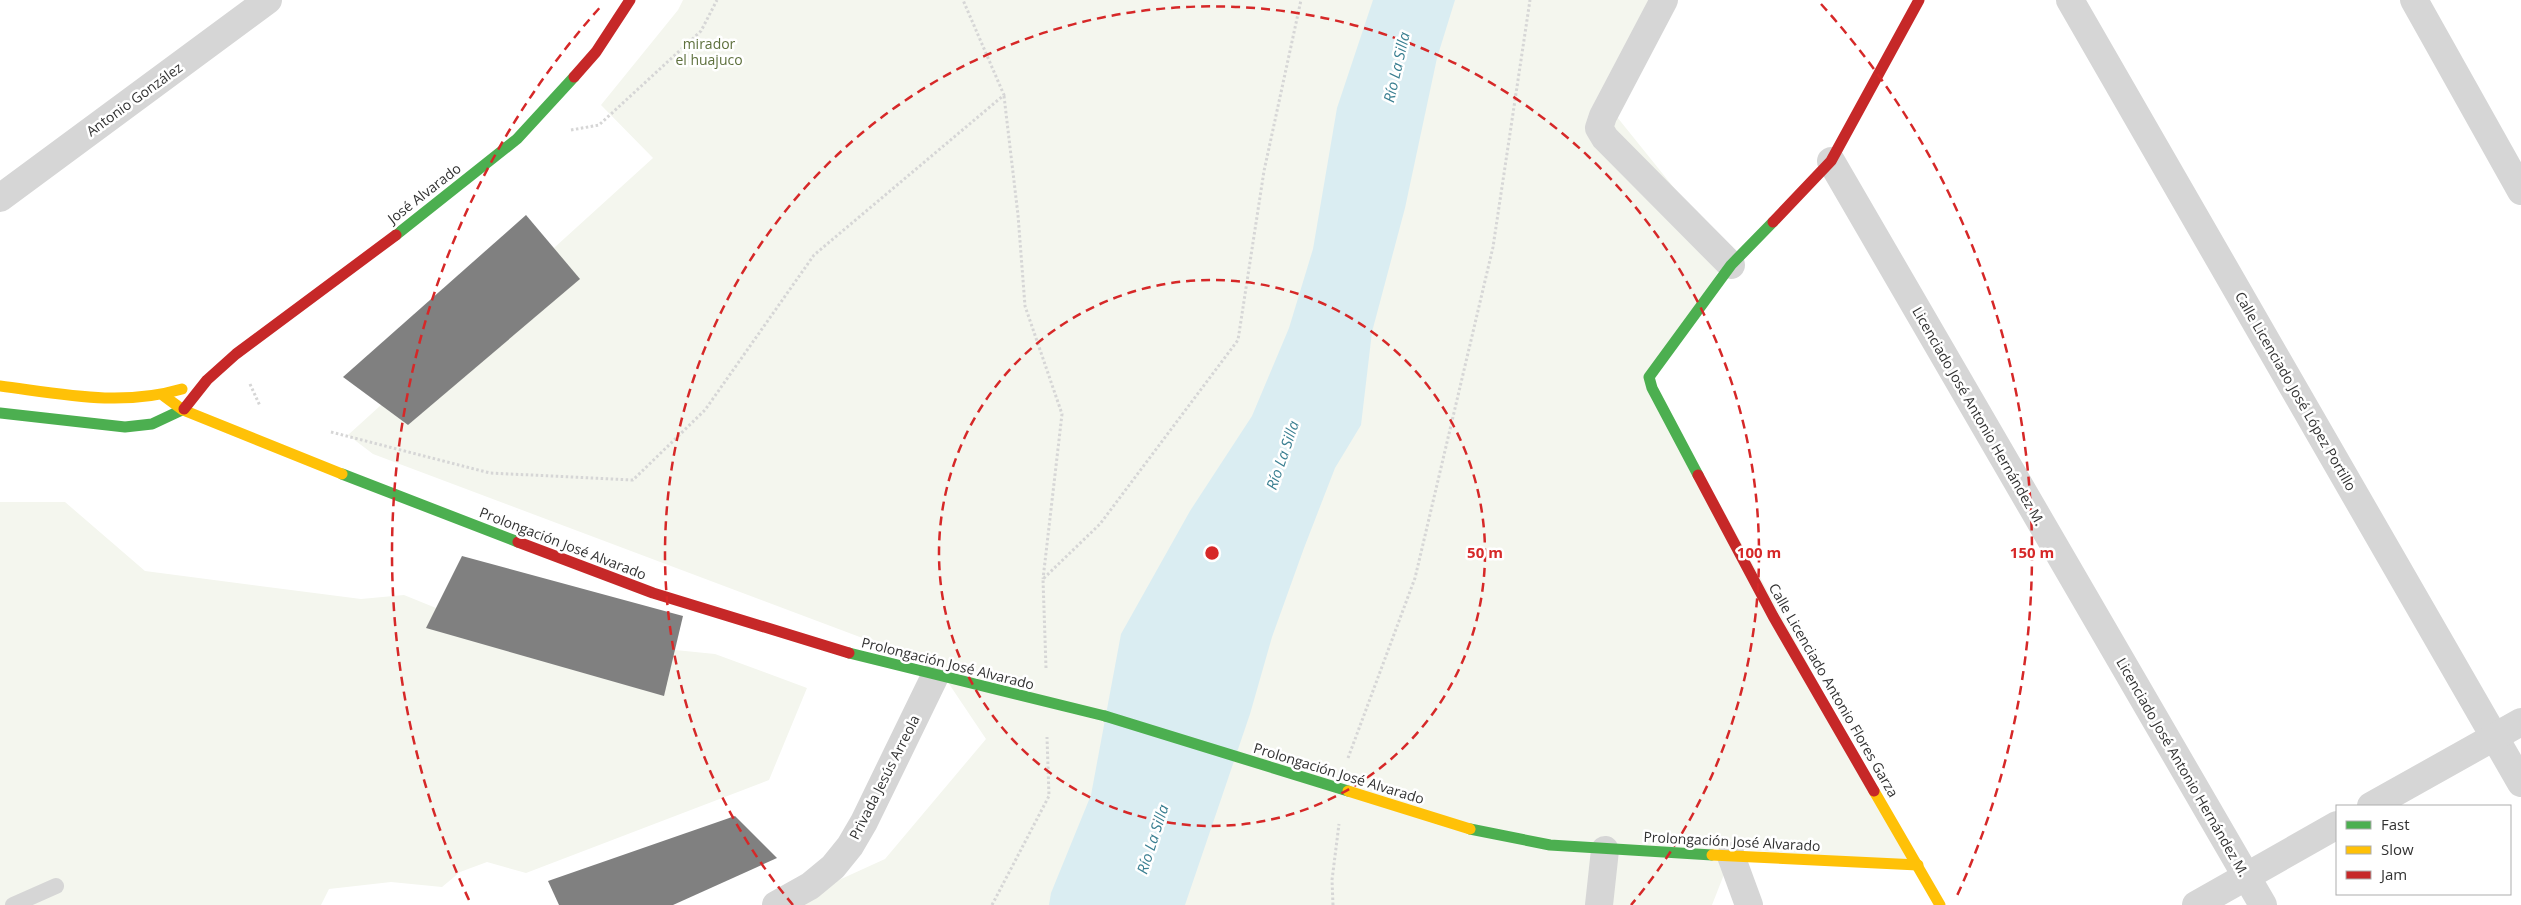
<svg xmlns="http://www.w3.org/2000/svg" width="2521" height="905" viewBox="0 0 2521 905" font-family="'Open Sans',sans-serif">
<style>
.green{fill:#f4f6ee}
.water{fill:#daedf2}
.building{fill:#808080}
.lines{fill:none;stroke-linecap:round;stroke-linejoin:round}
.path{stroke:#d6d6d6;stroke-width:3;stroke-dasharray:2.5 2.5;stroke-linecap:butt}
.lane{stroke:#d6d6d6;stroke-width:16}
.street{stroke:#d6d6d6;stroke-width:28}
.fast{stroke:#4caf50;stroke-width:11}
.slow{stroke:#ffc107;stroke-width:11}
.jam{stroke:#c62828;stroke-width:11}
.fast-bridge{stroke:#4caf50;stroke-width:11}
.slow-bridge{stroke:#ffc107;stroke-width:11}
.ring{fill:none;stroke:#d62828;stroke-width:2.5;stroke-dasharray:9 6}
.labels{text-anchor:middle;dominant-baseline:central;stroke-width:5;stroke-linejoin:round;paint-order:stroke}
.park-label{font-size:14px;fill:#5e703d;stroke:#fff}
.street-label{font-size:14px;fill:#323232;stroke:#fff}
.water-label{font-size:15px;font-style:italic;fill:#3a7f91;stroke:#fff}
.centre{fill:#d62828;stroke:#fff;stroke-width:2.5}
.ring-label{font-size:15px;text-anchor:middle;font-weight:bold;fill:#d62828;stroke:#fff;stroke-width:5;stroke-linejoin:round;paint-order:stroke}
</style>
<rect width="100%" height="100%" fill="#fff"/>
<!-- green -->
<g class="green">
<path d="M683,0H1669L1609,107L1728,255L1653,382L1918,865L1734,849L1712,905H784L885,859L986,739L937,666L373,454L348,435L653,158L601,105L678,10Z"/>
<path d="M0,502H65L145,571L361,599L404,595L495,632L715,654L807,688L769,780L526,873L487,862L460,872L442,887L391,882L329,889L321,905H0Z"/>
</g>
<!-- water -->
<path class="water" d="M1373,0H1455L1437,58L1405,208L1372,332L1361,425L1335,468L1304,548L1272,637L1250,714L1185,905H1049L1051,893L1091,795L1121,634L1190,511L1252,416L1289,328L1313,249L1337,108Z"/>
<!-- building -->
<g class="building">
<path d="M526,215L580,279L408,425L343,377Z"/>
<path d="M462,556L683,616L664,696L426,628Z"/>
<path d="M735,816L777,858L673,905H559L548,881Z"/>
</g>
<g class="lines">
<!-- path -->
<g class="path">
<path d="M1004,96L1018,215L1025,306L1062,414L1043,579"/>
<path d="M571,130L599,125L701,31L717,0"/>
<path d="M250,384L260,406"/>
<path d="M331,432L490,473L633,480L705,410L814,255L1004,95L963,0"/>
<path d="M1046,668L1043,579L1100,524L1238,340L1264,171L1301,0"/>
<path d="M1348,758L1415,578L1493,247L1530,0"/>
<path d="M992,905L1049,796L1047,737"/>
<path d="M1333,905L1332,880L1339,824"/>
</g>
<!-- lane -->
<path class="lane" d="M13,905L56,886"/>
<!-- street -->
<g class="street">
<path d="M1664,0L1603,116L1599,128L1605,138L1731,265"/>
<path d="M2070,0L2521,783"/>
<path d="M2414,0L2521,191"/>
<path d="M1831,161L2263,905"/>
<path d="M0,198L268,0"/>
<path d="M2371,806L2521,722"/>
<path d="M1731,856L1749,905"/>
<path d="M776,905L810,886L833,867L850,846L864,822L935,676"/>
<path d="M1599,905L1605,850"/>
<path d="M2196,905L2337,825"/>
</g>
<!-- fast -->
<g class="fast">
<path d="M396,235L517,139L574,77"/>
<path d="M0,413L125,427L152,424L184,409"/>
<path d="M342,474L518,542"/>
<path d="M1698,475L1652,388L1649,377L1731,265L1773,222"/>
<path d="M849,653L1105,716"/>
<path d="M1470,829L1550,845L1712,855"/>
</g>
<!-- slow -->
<g class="slow">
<path d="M0,386C62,394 121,407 182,389"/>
<path d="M164,396L183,410L342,474"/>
<path d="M1874,791L1940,905"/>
<path d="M1712,855L1918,865"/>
</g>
<!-- jam -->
<g class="jam">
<path d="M574,77L596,52L630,0"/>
<path d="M1773,222L1831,161L1919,0"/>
<path d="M184,409L207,380L236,354L396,235"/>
<path d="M1698,475L1773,616L1874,791"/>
<path d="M518,542L653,593L849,653"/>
</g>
<!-- fast-bridge -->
<path class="fast-bridge" d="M1105,716L1348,791"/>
<!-- slow-bridge -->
<path class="slow-bridge" d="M1348,791L1470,829"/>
</g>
<!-- distance rings -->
<g class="ring">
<circle cx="1212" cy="553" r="273"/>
<path d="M793 905A547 547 0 1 1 1631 905"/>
<path d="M469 900A820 820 0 0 1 603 4M1821 4A820 820 0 0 1 1955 900"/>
</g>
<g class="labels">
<!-- park labels -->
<g class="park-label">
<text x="709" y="43">mirador<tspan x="709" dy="16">el huajuco</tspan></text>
</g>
<!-- street labels -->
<g class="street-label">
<text transform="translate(134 99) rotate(-36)">Antonio González</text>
<text transform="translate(424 193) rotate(-38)">José Alvarado</text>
<text transform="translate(2296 391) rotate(60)">Calle Licenciado José López Portillo</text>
<text transform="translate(1979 416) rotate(60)">Licenciado José Antonio Hernández M.</text>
<text transform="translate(563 543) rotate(21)">Prolongación José Alvarado</text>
<text transform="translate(948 663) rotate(14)">Prolongación José Alvarado</text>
<text transform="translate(1834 690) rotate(60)">Calle Licenciado Antonio Flores Garza</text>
<text transform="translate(2183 767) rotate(60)">Licenciado José Antonio Hernández M.</text>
<text transform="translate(1339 773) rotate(17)">Prolongación José Alvarado</text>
<text transform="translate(884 777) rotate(-63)">Privada Jesús Arreola</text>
<text transform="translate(1732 841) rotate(3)">Prolongación José Alvarado</text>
</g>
<!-- water labels -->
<g class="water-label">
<text transform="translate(1396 67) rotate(-77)">Río La Silla</text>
<text transform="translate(1282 455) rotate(-71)">Río La Silla</text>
<text transform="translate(1152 839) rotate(-72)">Río La Silla</text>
</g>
</g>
<circle cx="1212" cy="553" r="8" class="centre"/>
<g class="ring-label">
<text x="1485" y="558">50 m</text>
<text x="1759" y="558">100 m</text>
<text x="2032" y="558">150 m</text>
</g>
<!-- legend -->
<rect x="2336" y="805" width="175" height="90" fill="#ffffff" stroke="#adadad"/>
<rect x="2346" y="821" width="25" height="8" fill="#4caf50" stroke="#adadad"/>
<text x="2381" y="830" font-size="15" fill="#323232">Fast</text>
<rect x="2346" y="846" width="25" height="8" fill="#ffc107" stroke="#adadad"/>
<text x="2381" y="855" font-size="15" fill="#323232">Slow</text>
<rect x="2346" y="871" width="25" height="8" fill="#c62828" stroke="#adadad"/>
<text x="2381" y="880" font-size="15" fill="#323232">Jam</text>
</svg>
